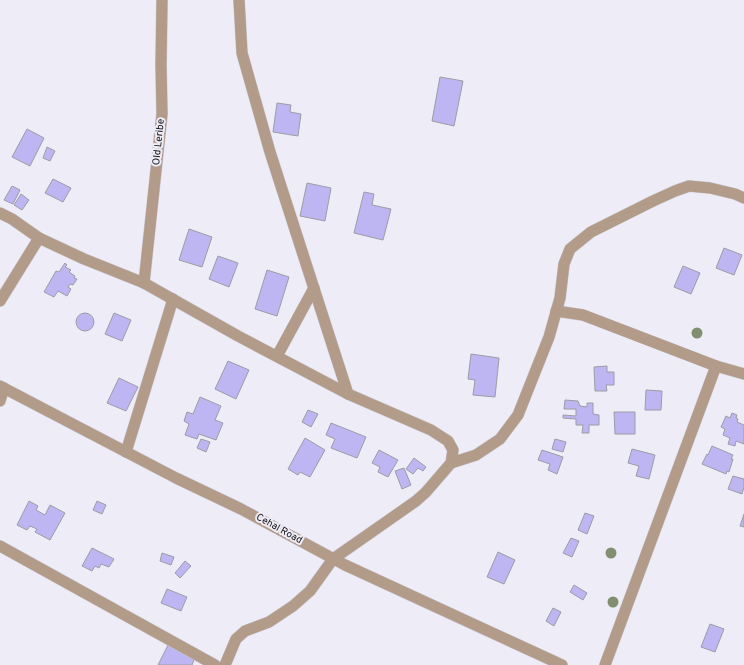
<svg xmlns="http://www.w3.org/2000/svg" width="744" height="665" viewBox="0 0 744 665" font-family="Overpass,sans-serif">
<style>
.building{fill:#bdb6f2;stroke:#9c9ca5}
.lines{fill:none;stroke-linecap:round;stroke-linejoin:round}
.minor-casing{stroke:#cbcad3;stroke-width:12}
.minor{stroke:#b39b89;stroke-width:11}
.tree{fill:#818e70}
.labels{text-anchor:middle;dominant-baseline:central;stroke-width:4;stroke-linejoin:round;paint-order:stroke}
.street-label{font-size:10px;fill:#111114;stroke:#eeedf7}
</style>
<rect width="100%" height="100%" fill="#eeedf7"/>
<!-- building -->
<g class="building">
<path d="M440,77L463,81L454,126L432,121Z"/>
<path d="M277,103L291,105L290,112L301,114L298,136L273,132Z"/>
<path d="M27,129L44,138L30,166L12,157Z"/>
<path d="M47,147L55,151L50,161L43,158Z"/>
<path d="M53,179L71,188L63,202L45,193Z"/>
<path d="M307,183L331,188L325,221L300,216Z"/>
<path d="M12,186L20,190L13,204L4,200Z"/>
<path d="M364,192L374,194L372,205L391,209L383,240L354,233Z"/>
<path d="M21,194L29,200L22,210L14,205Z"/>
<path d="M189,229L212,237L202,267L179,260Z"/>
<path d="M724,248L742,255L734,275L716,268Z"/>
<path d="M218,256L238,263L229,287L209,279Z"/>
<path d="M65,263L67,265L65,267L71,270L69,272L75,276L74,278L77,279L73,285L70,284L68,287L71,289L67,296L58,291L54,297L44,292L56,271L59,272Z"/>
<path d="M683,266L700,273L691,294L674,287Z"/>
<path d="M267,270L289,277L277,316L255,309Z"/>
<path d="M114,313L131,320L122,341L105,334Z"/>
<circle cx="85" cy="322" r="9"/>
<path d="M471,354L499,358L495,397L473,395L475,380L468,379Z"/>
<path d="M228,361L249,370L236,399L215,389Z"/>
<path d="M607,366V372H614V385H606L607,391H595L594,367Z"/>
<path d="M119,378L138,387L126,411L107,403Z"/>
<path d="M646,390L662,391L661,410H645Z"/>
<path d="M200,397L221,406L215,420L223,423L216,440L199,434L197,439L185,435L189,424L184,421L187,412L193,414Z"/>
<path d="M565,400L578,401L580,406L587,407V403H593V414L599,415V425H589V433H582L583,425H576V419L563,418V415L576,416V409H564Z"/>
<path d="M308,410L318,414L311,427L302,422Z"/>
<path d="M614,412H635V434H615Z"/>
<path d="M732,413L737,415L736,418L738,419L737,422L744,425V444L736,441L735,446L728,444L730,438L723,435L725,429L721,427L726,416L730,418Z"/>
<path d="M331,423L366,437L357,458L331,448L335,439L326,435Z"/>
<path d="M305,438L325,450L310,477L300,472L298,475L288,469Z"/>
<path d="M201,439L210,442L206,452L197,448Z"/>
<path d="M555,439L566,442L563,452L552,449Z"/>
<path d="M712,446L733,455L731,459H733L729,472L727,471L726,474L702,464L707,454L708,455Z"/>
<path d="M632,449L655,455L649,479L636,476L639,466L628,463Z"/>
<path d="M379,450L398,460L388,477L378,472L380,467L372,463Z"/>
<path d="M542,450L563,457L557,474L548,470L550,464L538,460Z"/>
<path d="M414,458L426,467L423,471L418,468L413,474L406,469Z"/>
<path d="M404,468L411,485L402,489L395,471Z"/>
<path d="M733,476L744,479V487L742,494L728,489Z"/>
<path d="M29,501L38,506L36,510L45,515L50,505L65,513L50,540L35,532L37,529L30,526L27,530L17,525Z"/>
<path d="M97,501L106,505L102,514L93,510Z"/>
<path d="M585,513L594,516L587,534L578,530Z"/>
<path d="M744,514V527L740,526Z"/>
<path d="M571,538L579,541L572,557L563,553Z"/>
<path d="M92,548L114,559L109,567L101,564L99,568L95,566L92,571L82,566Z"/>
<path d="M498,552L515,560L504,584L487,577Z"/>
<path d="M162,553L174,557L171,565L160,561Z"/>
<path d="M185,561L191,566L180,578L175,573Z"/>
<path d="M574,585L587,593L583,600L570,592Z"/>
<path d="M167,589L187,597L181,611L161,603Z"/>
<path d="M553,608L561,612L554,626L546,621Z"/>
<path d="M710,624L724,629L715,652L701,647Z"/>
<path d="M168,645L195,657L192,665H158Z"/>
</g>
<g class="lines">
<defs>
<g id="minor">
<path d="M239,0L242,53L270,152L348,394"/>
<path d="M0,213L12,219L39,238L84,259L144,283L238,336L348,394L431,430L448,441L453,450L451,463L426,492L416,501L333,559L310,591L293,606L269,622L245,631L236,639L225,665"/>
<path d="M144,283L162,114L161,65L162,0"/>
<path d="M0,301L39,238"/>
<path d="M556,311L583,315L716,366L744,374"/>
<path d="M277,356L314,288"/>
<path d="M0,386L176,478L241,509L345,565L562,665"/>
<path d="M0,401L4,388"/>
<path d="M126,452L173,299"/>
<path d="M451,463L476,455L500,439L518,415L549,337L560,298L564,264L570,249L591,232L653,201L675,191L689,186L710,188L735,194L744,198"/>
<path d="M0,546L215,665"/>
<path d="M605,665L716,366"/>
</g>
</defs>
<!-- minor casing -->
<use href="#minor" class="minor-casing"/>
<!-- minor -->
<use href="#minor" class="minor"/>
</g>
<!-- trees -->
<g class="tree">
<circle cx="697" cy="333" r="5.5"/>
<circle cx="611" cy="553" r="5.5"/>
<circle cx="613" cy="602" r="5.5"/>
</g>
<g class="labels">
<!-- street labels -->
<g class="street-label">
<text transform="translate(159 142) rotate(-84)">Old Leribe</text>
<text transform="translate(279 529) rotate(29)">Cehal Road</text>
</g>
</g>
</svg>
